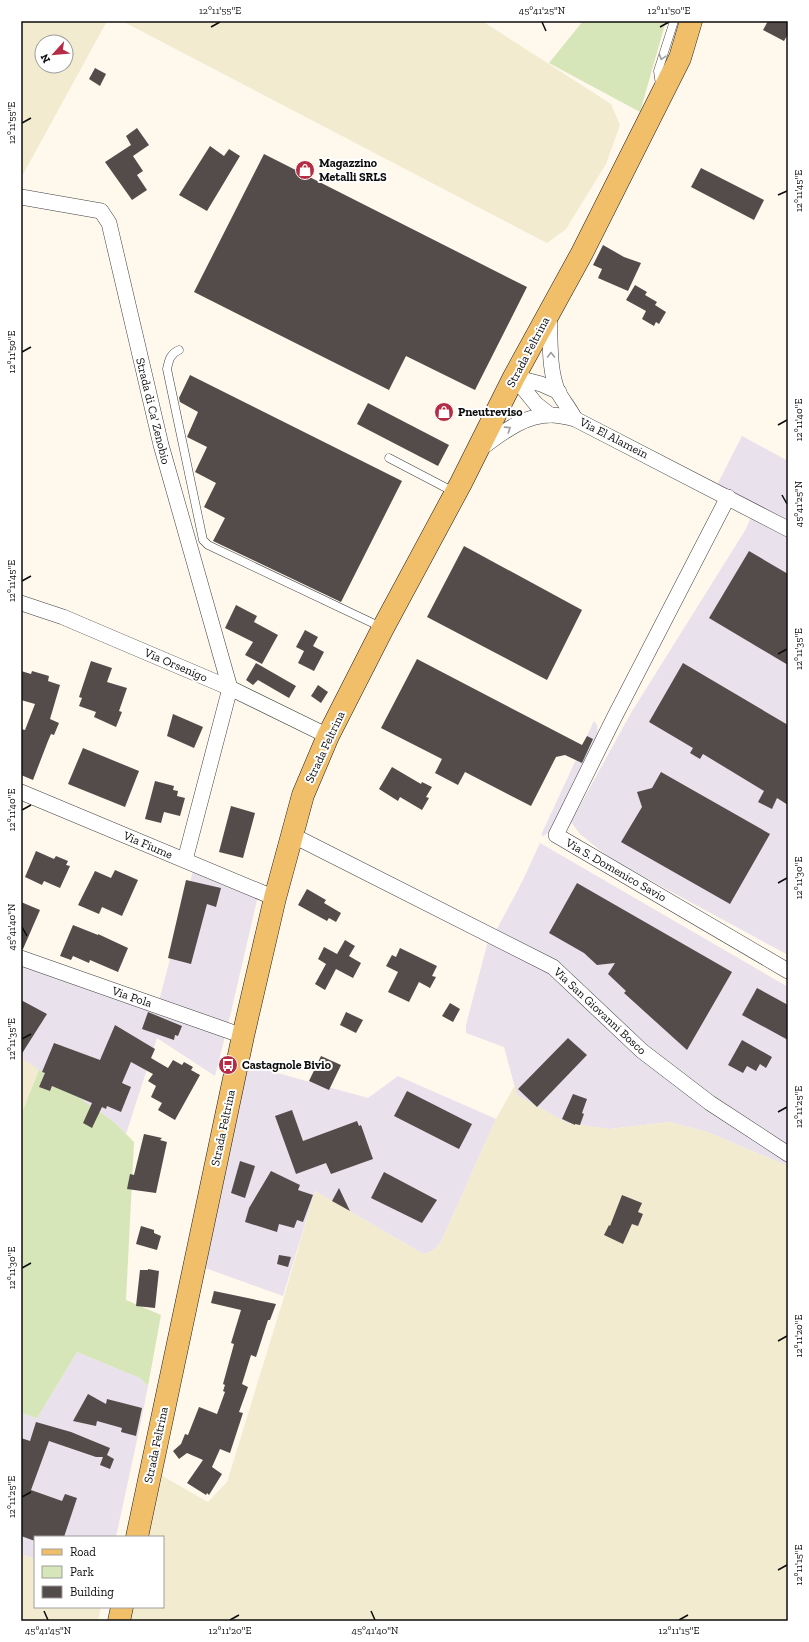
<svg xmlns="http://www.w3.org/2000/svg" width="809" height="1642" viewBox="0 0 809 1642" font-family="'Zilla Slab',serif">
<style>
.industrial{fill:#e9e1eb}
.farmland{fill:#f2ebcf;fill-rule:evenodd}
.green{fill:#d6e6b9}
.building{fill:#544c4a}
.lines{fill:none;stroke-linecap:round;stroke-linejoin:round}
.service-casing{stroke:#3f3f3f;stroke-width:9}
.minor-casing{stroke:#3f3f3f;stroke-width:16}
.primary-casing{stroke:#1d1d1d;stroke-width:23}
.service{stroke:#fff;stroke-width:8}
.minor{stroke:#fff;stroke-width:15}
.primary{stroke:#f1be6a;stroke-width:22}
.oneway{stroke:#9e9e9e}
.ticks{fill:none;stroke:#0c0c0c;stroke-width:1.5}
.labels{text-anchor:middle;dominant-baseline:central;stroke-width:4;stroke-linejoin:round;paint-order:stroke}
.poi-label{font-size:12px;font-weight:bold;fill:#0c0c0c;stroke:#fff;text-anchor:start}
.street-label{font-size:12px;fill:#0c0c0c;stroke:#fff}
.neatline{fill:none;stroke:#0c0c0c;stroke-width:1.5}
.ticks-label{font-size:10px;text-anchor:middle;fill:#0c0c0c}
</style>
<rect width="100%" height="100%" fill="#fef8ed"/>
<!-- industrial -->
<g class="industrial">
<path d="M742,436L788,461V955L611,859L580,834L571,822L631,713L746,529L756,504L717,485Z"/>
<path d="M594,721L597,725L598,736L596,747L574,780L555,828L543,836L541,835Z"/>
<path d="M540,843L788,987V1166L707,1132L669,1122L609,1129L567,1123L517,1095L504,1047L466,1033V1025L488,941L490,942L522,882Z"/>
<path d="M194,867L260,887L231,1012L215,1076L157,1038L126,1134L114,1122L21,1058V966L159,1001Z"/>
<path d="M245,1064L368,1098L398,1076L496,1119L440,1244L432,1251L423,1254L315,1191L283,1296L197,1265Z"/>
<path d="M77,1352L140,1378L148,1386L140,1426L116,1537H35V1559L21,1554V1413L37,1418Z"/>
</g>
<!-- farmland -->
<g class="farmland">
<path d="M21,21H107L21,178ZM42,42H66V66H42Z"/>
<path d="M122,21H482L611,104L620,125L606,164L566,229L547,243Z"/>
<path d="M21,1058L39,1070L21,1115Z"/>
<path d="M515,1085L517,1095L567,1123L609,1129L669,1122L707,1132L788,1166V1621H125L128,1607H163V1537H143L157,1473L208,1502L227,1482L284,1297L315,1191L423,1254L432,1251L440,1244L496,1119Z"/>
<path d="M21,1554L35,1559V1607H101L98,1621H21Z"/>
</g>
<!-- green -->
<g class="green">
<path d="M583,21H666L640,112L549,63Z"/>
<path d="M39,1070L114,1122L134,1142L126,1300L161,1315L148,1386L140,1378L77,1352L37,1418L21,1413V1115Z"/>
</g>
<!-- building -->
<g class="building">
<path d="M768,21H788V34L784,41L763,30Z"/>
<path d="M95,68L106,74L100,86L89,79Z"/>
<path d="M137,128L149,145L133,156L143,171L137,175L147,190L132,200L105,162L131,145L126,136Z"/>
<path d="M210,146L224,156L229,149L240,156L207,211L179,195Z"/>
<path d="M264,154L527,287L475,390L406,356L389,390L194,292Z"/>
<path d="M701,168L764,200L754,220L691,187Z"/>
<path d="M603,245L624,257L641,263L628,291L598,278L602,269L593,265Z"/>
<path d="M635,285L647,292L645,295L657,302L655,305L666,312L659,324L656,322L654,326L642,319L646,311L626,300Z"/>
<path d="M190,375L402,481L341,602L213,541L225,518L204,507L216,483L195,472L207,447L187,437L198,412L180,402L179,398Z"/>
<path d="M368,403L449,445L438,466L357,424Z"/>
<path d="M464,546L582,610L547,680L427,617Z"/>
<path d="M749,551L788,574V665L709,618Z"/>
<path d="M236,605L257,616L254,622L278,635L262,664L245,655L253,642L225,628Z"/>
<path d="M305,630L318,637L313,646L324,652L314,671L298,663L304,651L296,647Z"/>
<path d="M417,659L582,745L587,736L593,739L582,763L565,755L556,757L531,806L465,772L458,785L435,773L442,759L381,728Z"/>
<path d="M91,661L112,668L107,682L127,688L119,711L122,712L116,727L94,717L96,712L79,706L82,698L79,697Z"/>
<path d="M256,663L296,686L289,698L258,680L253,685L246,680Z"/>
<path d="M683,663L788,725V805L777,798L772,809L758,802L764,791L703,754L700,759L690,753L693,748L649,722Z"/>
<path d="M21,671L31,674L32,671L49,676L48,681L60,685L50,719L59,723L54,735L51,734L48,741L33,780L21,775V729L25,730L35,704L21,700Z"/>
<path d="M318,685L328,692L321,703L311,696Z"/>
<path d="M173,714L203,727L194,748L167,736Z"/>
<path d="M83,748L139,771L125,807L68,784Z"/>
<path d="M392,767L421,784L422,782L432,787L426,797L429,798L422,810L400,797L398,801L379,789Z"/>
<path d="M661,772L770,834L730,904L621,842L642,807L637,792L652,788Z"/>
<path d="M155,781L174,786L173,790L178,791L177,796L185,798L180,816L164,812L161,823L145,819Z"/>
<path d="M231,806L255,813L243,858L219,852Z"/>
<path d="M36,851L54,859L56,856L68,861L66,865L70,866L60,888L44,881L42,885L25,877Z"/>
<path d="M115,870L138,880L122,916L102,907L99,914L78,905L95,871L111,878Z"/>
<path d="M186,880L221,888L216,907L207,904L191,964L168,958Z"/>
<path d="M577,883L732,972L687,1050L624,993L626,991L608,974L615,963L597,965L584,953L549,933Z"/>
<path d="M307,889L326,900L324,903L341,913L336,922L329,918L327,921L298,905Z"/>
<path d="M21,902L40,910L23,949H21Z"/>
<path d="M73,925L98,935V934L128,948L118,972L90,960L89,963L73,956L71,960L60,956Z"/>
<path d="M345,940L355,946L349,956L361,963L353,978L336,969L325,990L315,984L326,964L318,959L324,947L337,954Z"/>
<path d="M400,948L437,966L432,976L436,977L430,988L419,982L409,1002L388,992L398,972L386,966L392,955L396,957Z"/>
<path d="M757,988L788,1005V1040L742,1015Z"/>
<path d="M21,1000L47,1014L21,1055Z"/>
<path d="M450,1003L460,1009L453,1022L442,1016Z"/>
<path d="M148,1012L182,1026L178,1036L175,1035L174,1040L142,1029Z"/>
<path d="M346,1012L363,1020L356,1033L340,1025Z"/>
<path d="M115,1025L155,1049L151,1058L168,1068L173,1060L182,1065L184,1062L193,1067L191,1070L200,1075L175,1120L158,1110L162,1103L151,1097L156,1086L148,1081L153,1074L131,1062L122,1083L131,1087L121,1112L107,1106L106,1109L102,1107L92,1128L83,1123L92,1103L52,1086L50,1091L39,1087L45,1073L42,1072L54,1043L100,1060Z"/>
<path d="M568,1038L587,1055L537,1107L518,1089Z"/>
<path d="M742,1040L772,1057L766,1068L760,1064L756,1071L747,1066L743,1073L728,1065Z"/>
<path d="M321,1056L341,1065L329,1090L309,1081Z"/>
<path d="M407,1091L472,1124L459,1149L394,1116Z"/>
<path d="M573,1094L587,1099L582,1113L584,1114L580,1125L575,1124V1125L562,1119Z"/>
<path d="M292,1110L303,1141L357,1121L359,1126L361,1125L373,1159L331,1174L326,1163L296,1174L275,1116Z"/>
<path d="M144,1134L162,1138L160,1140L167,1142L156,1193L127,1189L130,1174L134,1175Z"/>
<path d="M240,1161L255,1166L245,1198L231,1193Z"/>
<path d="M271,1171L300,1185L298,1190L313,1195L303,1222L297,1220L294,1228L279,1224L277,1232L245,1222L249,1208Z"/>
<path d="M384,1172L437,1200L422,1223L371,1198Z"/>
<path d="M339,1188L350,1211L332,1201Z"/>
<path d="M622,1195L642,1203L638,1212L643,1214L638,1226L632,1224L623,1244L604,1235L609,1225L610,1226Z"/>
<path d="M141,1226L154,1230V1233L161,1236L157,1250L136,1244Z"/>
<path d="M279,1255L291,1257L288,1267L277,1264Z"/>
<path d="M148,1269L159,1271L155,1308L136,1306L140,1270H148Z"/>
<path d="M214,1291L276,1304L270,1320H268L256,1357L251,1355L242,1384L248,1387L239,1412L243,1413L230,1453L220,1449L212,1467L222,1474L209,1495L207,1493L206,1495L187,1483L203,1460L187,1453L179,1459L173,1451L181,1444L185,1434L188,1435L199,1407L217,1414L225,1392L223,1391L225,1385L223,1384L234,1344L231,1343L241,1310L211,1303Z"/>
<path d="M88,1394L106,1404L107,1399L142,1408L136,1436L121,1432L122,1428L97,1421L96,1426L73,1421Z"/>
<path d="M36,1422L71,1432L110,1448L107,1455L114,1459L110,1469L100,1465L103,1457H96L49,1441L31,1490L62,1501L65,1494L77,1498L64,1537H35V1541L21,1536V1438L30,1441Z"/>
</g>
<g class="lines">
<defs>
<g id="service">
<path d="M660,85L658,71L674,21"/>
<path d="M179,350C170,354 169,360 167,369L203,540L208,545L383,628"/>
<path d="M389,458L454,492"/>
</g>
<g id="minor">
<path d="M21,197L101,211L109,223L161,445L230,688L185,860"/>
<path d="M549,314C551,339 548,368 558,392C563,401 570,409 575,419"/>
<path d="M514,377L536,404L550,415"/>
<path d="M514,377L541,384L559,392"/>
<path d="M480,449C501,434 523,415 551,415C558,415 567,417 575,419L788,529"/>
<path d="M728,497L614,718L556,835L788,971"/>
<path d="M21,603L63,617L230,688L328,736"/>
<path d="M21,792L275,898"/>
<path d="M292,835L553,967L642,1051L710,1103L788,1154"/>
<path d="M21,958L243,1036"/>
</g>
<g id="primary">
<path d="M137,1537L243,1036L275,898L303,795L328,736L383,628L461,483L514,377L582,253L680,58L691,21"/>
<path d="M119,1621L122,1607"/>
</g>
</defs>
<!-- service casing -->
<use href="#service" class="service-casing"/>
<!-- minor casing -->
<use href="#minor" class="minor-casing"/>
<!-- primary casing -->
<use href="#primary" class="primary-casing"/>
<!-- service -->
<use href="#service" class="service"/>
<!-- minor -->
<use href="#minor" class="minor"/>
<!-- primary -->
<use href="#primary" class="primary"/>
</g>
<!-- one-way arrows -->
<defs><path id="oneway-chevron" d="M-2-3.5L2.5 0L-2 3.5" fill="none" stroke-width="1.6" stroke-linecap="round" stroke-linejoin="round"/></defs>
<g class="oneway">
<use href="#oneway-chevron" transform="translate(662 57) rotate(108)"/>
<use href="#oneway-chevron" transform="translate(551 355) rotate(-90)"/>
<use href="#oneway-chevron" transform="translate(508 429) rotate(-33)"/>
</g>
<!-- ticks -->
<path class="ticks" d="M542,22L546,31M211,27L220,22M660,27L669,22M22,123L31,118M778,195L787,191M22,352L31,347M778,425L787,420M782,495L787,504M22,581L31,576M778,654L787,649M22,810L31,805M778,883L787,878M22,927L27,936M22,1039L31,1034M778,1112L787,1107M22,1268L31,1263M778,1341L787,1336M22,1497L31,1492M778,1570L787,1565M44,1611L48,1620M371,1611L375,1620M230,1620L239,1615M679,1620L688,1615"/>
<!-- icons -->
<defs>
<symbol id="shop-disc" viewBox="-11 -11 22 22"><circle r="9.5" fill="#b42d45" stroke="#fff"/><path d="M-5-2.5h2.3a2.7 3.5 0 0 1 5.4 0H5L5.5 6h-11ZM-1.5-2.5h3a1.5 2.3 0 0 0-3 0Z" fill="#fff"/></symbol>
<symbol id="bus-disc" viewBox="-11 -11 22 22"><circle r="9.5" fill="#b42d45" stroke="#fff"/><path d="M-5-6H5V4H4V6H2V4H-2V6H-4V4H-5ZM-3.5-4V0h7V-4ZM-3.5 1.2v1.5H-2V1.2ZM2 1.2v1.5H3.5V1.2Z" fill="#fff"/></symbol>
</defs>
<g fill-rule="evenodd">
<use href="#shop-disc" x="294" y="159" width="22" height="22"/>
<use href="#shop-disc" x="433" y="401" width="22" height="22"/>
<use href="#bus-disc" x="217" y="1054" width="22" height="22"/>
</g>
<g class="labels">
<!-- poi labels -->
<g class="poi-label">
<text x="319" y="163">Magazzino<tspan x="319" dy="14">Metalli SRLS</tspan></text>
<text x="458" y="412">Pneutreviso</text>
<text x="242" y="1065">Castagnole Bivio</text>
</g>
<!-- street labels -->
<g class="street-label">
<text transform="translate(528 352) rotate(-62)">Strada Feltrina</text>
<text transform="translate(153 411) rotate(76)">Strada di Ca' Zenobio</text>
<text transform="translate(614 438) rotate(27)">Via El Alamein</text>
<text transform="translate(176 665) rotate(23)">Via Orsenigo</text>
<text transform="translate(325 747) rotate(-65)">Strada Feltrina</text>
<text transform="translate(148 845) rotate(23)">Via Fiume</text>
<text transform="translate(616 870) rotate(30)">Via S. Domenico Savio</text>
<text transform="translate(132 997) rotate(19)">Via Pola</text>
<text transform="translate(600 1011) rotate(43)">Via San Giovanni Bosco</text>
<text transform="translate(223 1128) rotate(-78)">Strada Feltrina</text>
<text transform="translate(156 1445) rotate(-78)">Strada Feltrina</text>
</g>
</g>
<!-- border -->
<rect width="809" height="1642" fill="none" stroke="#ffffff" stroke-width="44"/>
<!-- legend -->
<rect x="34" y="1536" width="130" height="72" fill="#ffffff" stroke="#9e9e9e"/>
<rect x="42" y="1549" width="20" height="6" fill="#f1be6a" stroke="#9e9e9e"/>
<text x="70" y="1556" font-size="12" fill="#0c0c0c">Road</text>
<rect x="42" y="1566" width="20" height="12" fill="#d6e6b9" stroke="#9e9e9e"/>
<text x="70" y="1576" font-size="12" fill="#0c0c0c">Park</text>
<rect x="42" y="1586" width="20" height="12" fill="#544c4a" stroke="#9e9e9e"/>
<text x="70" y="1596" font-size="12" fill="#0c0c0c">Building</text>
<!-- north arrow -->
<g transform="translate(54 54) rotate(243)"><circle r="19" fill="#ffffff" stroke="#9e9e9e"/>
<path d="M0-3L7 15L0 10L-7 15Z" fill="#b42d45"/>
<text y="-6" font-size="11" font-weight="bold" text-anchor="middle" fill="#0c0c0c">N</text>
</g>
<rect x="22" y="22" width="765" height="1598" class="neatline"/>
<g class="ticks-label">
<text x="220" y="14">12°11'55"E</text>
<text x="542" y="14">45°41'25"N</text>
<text x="669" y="14">12°11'50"E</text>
<text transform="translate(11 123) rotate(-90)" y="4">12°11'55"E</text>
<text transform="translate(798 191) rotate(-90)" y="4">12°11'45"E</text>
<text transform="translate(11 352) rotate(-90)" y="4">12°11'50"E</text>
<text transform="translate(798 420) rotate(-90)" y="4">12°11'40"E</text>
<text transform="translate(798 504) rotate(-90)" y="4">45°41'25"N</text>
<text transform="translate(11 581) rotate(-90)" y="4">12°11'45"E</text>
<text transform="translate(798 649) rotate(-90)" y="4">12°11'35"E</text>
<text transform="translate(11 810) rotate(-90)" y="4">12°11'40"E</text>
<text transform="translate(798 878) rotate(-90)" y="4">12°11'30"E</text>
<text transform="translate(11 927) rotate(-90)" y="4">45°41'40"N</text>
<text transform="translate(11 1039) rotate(-90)" y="4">12°11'35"E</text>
<text transform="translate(798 1107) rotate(-90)" y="4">12°11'25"E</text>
<text transform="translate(11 1268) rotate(-90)" y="4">12°11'30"E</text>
<text transform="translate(798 1336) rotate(-90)" y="4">12°11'20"E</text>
<text transform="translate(11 1497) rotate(-90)" y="4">12°11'25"E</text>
<text transform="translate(798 1565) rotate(-90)" y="4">12°11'15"E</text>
<text x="48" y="1634">45°41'45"N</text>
<text x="230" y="1634">12°11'20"E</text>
<text x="375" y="1634">45°41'40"N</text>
<text x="679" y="1634">12°11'15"E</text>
</g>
</svg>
